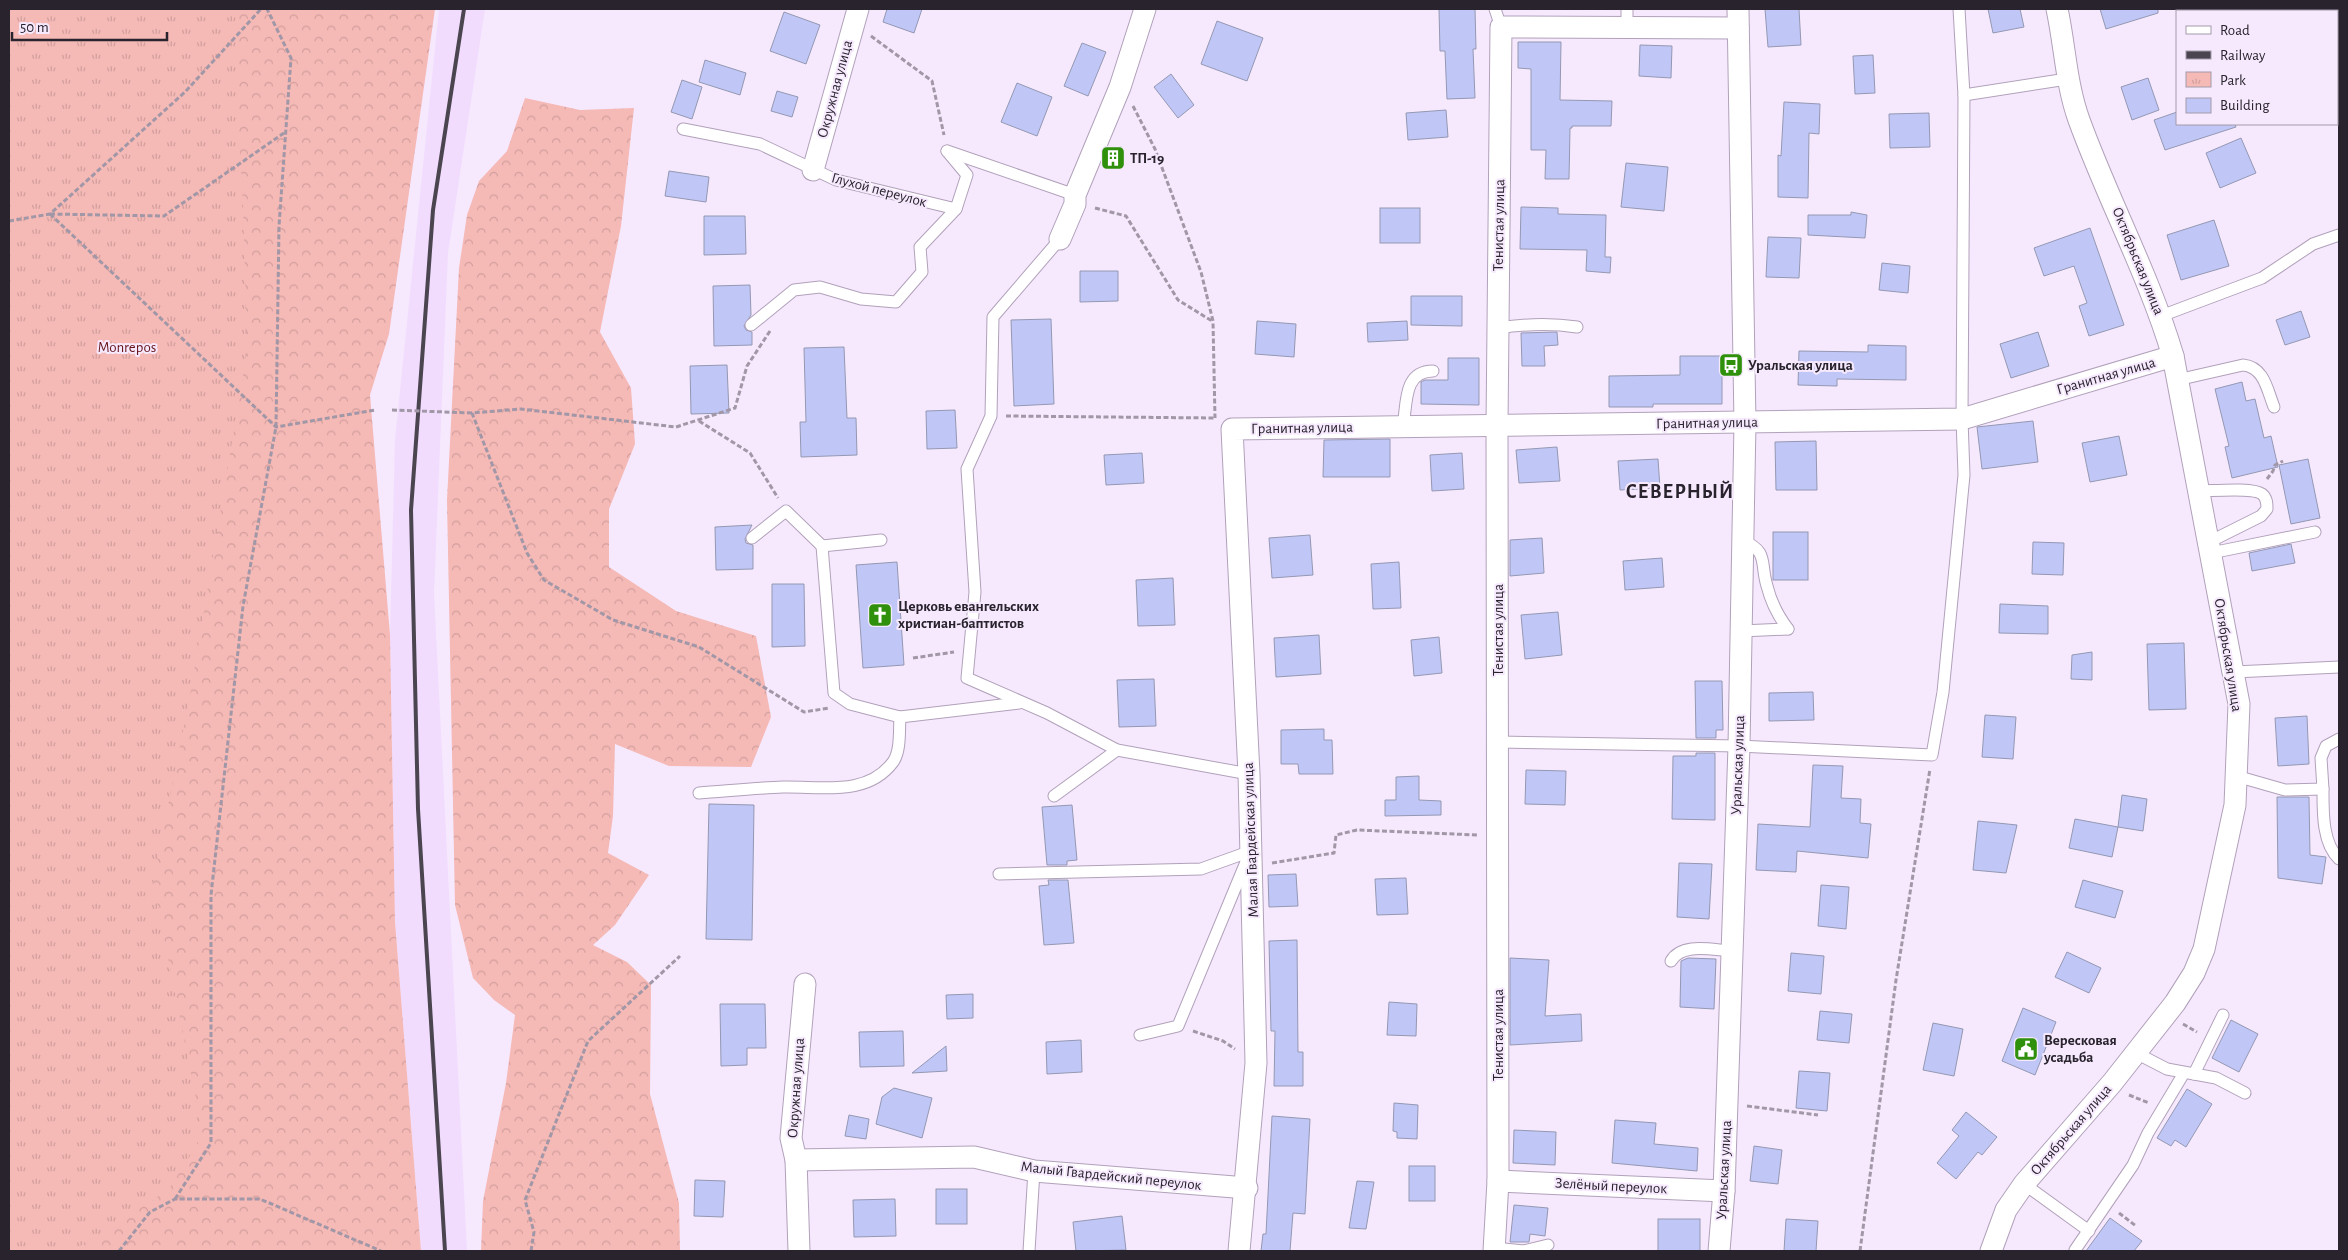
<svg xmlns="http://www.w3.org/2000/svg" width="2348" height="1260" viewBox="0 0 2348 1260" font-family="'Alegreya Sans',sans-serif">
<style>
.built{fill:#f1dcfd}
.forest{fill:url(#forest-crowns)}
.park{fill:url(#park-tufts)}
.water{fill:#97cefa}
.building{fill:#c0c7f7;stroke:#9498b2}
.lines{fill:none;stroke-linecap:round;stroke-linejoin:round}
.service-casing{stroke:#b1a1ba;stroke-width:13}
.minor-casing{stroke:#b1a1ba;stroke-width:23}
.path{stroke:#a197a7;stroke-width:3;stroke-dasharray:5 2.5;stroke-linecap:butt}
.service{stroke:#fff;stroke-width:11}
.minor{stroke:#fff;stroke-width:21}
.rail{stroke:#4b4550;stroke-width:4}
.path-bridge{stroke:#a197a7;stroke-width:3;stroke-dasharray:5 2.5;stroke-linecap:butt}
.labels{text-anchor:middle;dominant-baseline:central;stroke-width:4;stroke-linejoin:round;paint-order:stroke}
.street-label{font-size:15px;fill:#28232c;stroke:#f6e9fe}
.poi-label{font-size:15px;font-weight:bold;fill:#28232c;stroke:#f6e9fe;text-anchor:start}
.park-label{font-size:15px;fill:#68161c;stroke:#f6e9fe}
.district-label{font-size:20px;font-weight:bold;letter-spacing:1px;fill:#28232c;stroke:#f6e9fe}
</style>
<defs>
<pattern id="forest-crowns" width="20" height="18" patternUnits="userSpaceOnUse" patternTransform="scale(1.25)"><rect width="20" height="18" fill="#f5b9b6"/><path d="M2 6a3 3 0 1 1 6 0M12 15a3 3 0 1 1 6 0" fill="none" stroke="#d29f9d"/></pattern>
<pattern id="park-tufts" width="24" height="20" patternUnits="userSpaceOnUse" patternTransform="scale(1.25)"><rect width="24" height="20" fill="#f5b9b6"/><path d="M3 7l-1-3M5 7V3M7 7l1-3M15 17l-1-3M17 17v-4M19 17l1-3" fill="none" stroke="#d29f9d"/></pattern>
</defs>
<rect width="100%" height="100%" fill="#f6e9fe"/>
<!-- built -->
<path class="built" d="M439,9H485L448,253L434,593L467,1251H421L395,922L390,635L395,440Z"/>
<!-- forest -->
<g class="forest">
<path d="M9,9H435L389,334L370,395L390,635L395,922L421,1251H9Z"/>
<path d="M525,98L580,110L634,108L621,226L600,332L631,388L635,444L609,509V567L676,611L756,636L771,717L751,767L669,766L615,744L613,816L608,853L649,875L615,925L593,945L627,962L651,985L650,1094L679,1203L680,1251H481L483,1201L506,1083L515,1015L494,1000L473,978L455,905L447,500L459,268L467,215L479,181L507,151Z"/>
</g>
<!-- park -->
<path class="park" d="M9,9H237L236,85L243,204L247,351L190,696L153,881L203,1135L169,1189L91,1241L68,1251H9Z"/>
<!-- water -->
<path class="water" d="M2318,9H2339V115L2337,112V11H2318Z"/>
<!-- building -->
<g class="building">
<path d="M887,9H922L914,33L883,22Z"/>
<path d="M1439,9H1475L1476,49H1473L1475,98L1447,99L1445,51H1440Z"/>
<path d="M1765,9H1799L1801,45L1768,47Z"/>
<path d="M1988,9H2020L2024,27L1993,33Z"/>
<path d="M2100,9H2158V13L2106,29Z"/>
<path d="M784,12L820,25L806,64L770,51Z"/>
<path d="M1217,21L1263,38L1247,81L1201,64Z"/>
<path d="M1518,42H1561L1560,100L1612,101L1611,126H1572V128H1570L1569,179H1545L1546,150H1531V69L1518,68Z"/>
<path d="M1082,43L1106,52L1088,96L1064,86Z"/>
<path d="M1640,45L1672,46L1671,78L1639,76Z"/>
<path d="M1873,55L1875,93L1855,94L1853,56Z"/>
<path d="M705,60L746,73L740,95L699,82Z"/>
<path d="M1171,74L1194,105L1178,118L1154,87Z"/>
<path d="M2148,78L2159,110L2132,120L2121,87Z"/>
<path d="M682,80L702,87L692,119L671,112Z"/>
<path d="M1017,83L1052,97L1037,136L1001,122Z"/>
<path d="M777,91L798,97L792,117L771,111Z"/>
<path d="M1784,102L1820,104L1819,134L1809,133L1808,198L1778,197V155L1781,156Z"/>
<path d="M1446,110L1448,137L1408,140L1406,113Z"/>
<path d="M2177,112V124H2235L2236,127L2165,150L2154,120Z"/>
<path d="M1929,113L1930,147L1890,148L1889,114Z"/>
<path d="M2241,138L2256,173L2220,188L2206,153Z"/>
<path d="M1626,163L1668,167L1664,211L1621,207Z"/>
<path d="M669,171L709,177L706,202L665,196Z"/>
<path d="M1521,207L1558,208V214L1606,215L1605,257H1611L1610,273L1586,271L1587,250L1520,249Z"/>
<rect x="1380" y="208" width="40" height="35"/>
<path d="M1851,212L1867,215L1865,238L1808,235V215H1851Z"/>
<path d="M704,216H745L746,254L704,255Z"/>
<path d="M2214,220L2229,266L2181,280L2167,235Z"/>
<path d="M2090,228L2124,325L2089,336L2079,306L2087,303L2074,266L2044,276L2034,248Z"/>
<path d="M1768,237L1801,238L1799,278L1766,277Z"/>
<path d="M1882,263L1910,266L1908,293L1879,290Z"/>
<path d="M1080,271H1118V301L1080,302Z"/>
<path d="M750,285L751,315L744,326L746,330L752,332V345L714,346L713,286Z"/>
<path d="M1411,296H1462V326L1411,325Z"/>
<path d="M2301,311L2310,337L2285,345L2276,320Z"/>
<path d="M1051,319L1054,404L1014,406L1011,320Z"/>
<path d="M1257,321L1296,324L1294,357L1255,354Z"/>
<path d="M1407,321L1408,340L1368,342L1367,323Z"/>
<path d="M1557,332L1558,345L1544,346L1545,366H1522L1521,333Z"/>
<path d="M2038,332L2049,366L2011,378L2000,344Z"/>
<path d="M1868,345L1906,346V380L1837,379V386L1798,385L1799,351L1868,352Z"/>
<path d="M844,347L847,418H856L857,455L801,457L800,422H806L804,348Z"/>
<path d="M1680,356H1722V404H1653V407H1609V376L1680,375Z"/>
<path d="M1448,358H1479V405L1421,404V382L1425,380H1448Z"/>
<path d="M727,365L729,413L691,414L690,366Z"/>
<path d="M2242,382L2246,401L2255,399L2264,438L2271,436L2278,467L2232,478L2225,447L2229,446L2215,389Z"/>
<path d="M955,410L957,448L927,449L926,411Z"/>
<path d="M2033,421L2038,462L1982,469L1977,427Z"/>
<path d="M2119,436L2127,475L2090,482L2082,443Z"/>
<path d="M1390,439V477H1323L1324,440Z"/>
<path d="M1816,441L1817,490H1776L1775,442Z"/>
<path d="M1557,447L1560,481L1519,483L1516,450Z"/>
<path d="M1142,453L1144,483L1106,485L1104,455Z"/>
<path d="M1462,453L1464,489L1432,491L1430,455Z"/>
<path d="M1658,459L1660,488L1620,490L1618,461Z"/>
<path d="M2308,459L2320,518L2291,524L2279,465Z"/>
<path d="M752,525L745,539L746,543L753,545V569L716,570L715,527Z"/>
<rect x="1773" y="532" width="35" height="48"/>
<path d="M1310,535L1313,575L1272,578L1269,538Z"/>
<path d="M1542,538L1544,573L1510,576V540Z"/>
<path d="M2033,542L2064,543L2063,575L2032,574Z"/>
<path d="M2291,544L2295,563L2252,571L2249,553Z"/>
<path d="M1662,558L1664,587L1625,590L1623,561Z"/>
<path d="M897,562L904,665L863,668L856,565Z"/>
<path d="M1399,562L1401,608L1373,609L1371,564Z"/>
<path d="M1173,578L1175,625L1138,626L1136,580Z"/>
<path d="M772,584H804L805,646L772,647Z"/>
<path d="M2000,604L2048,606V634L1999,633Z"/>
<path d="M1558,612L1562,655L1525,659L1521,615Z"/>
<path d="M1319,635L1321,674L1276,677L1274,638Z"/>
<path d="M1439,637L1442,673L1414,676L1411,640Z"/>
<path d="M2184,643L2186,709L2149,710L2147,644Z"/>
<path d="M2092,652V680L2071,679L2072,655Z"/>
<path d="M1154,679L1156,726L1119,727L1117,680Z"/>
<path d="M1695,681H1722L1723,730H1716V738H1696Z"/>
<path d="M1813,692L1814,720L1769,721V693Z"/>
<path d="M1985,715L2016,717L2013,759L1982,757Z"/>
<path d="M2307,716L2309,764L2278,766L2275,718Z"/>
<path d="M1324,729V740H1332L1333,774H1299L1298,764H1281V730Z"/>
<path d="M1696,753H1715V820L1672,819L1673,756H1696Z"/>
<path d="M1813,765L1843,766L1841,798L1861,799L1860,823L1871,824L1868,858L1797,851L1796,872L1756,870L1758,824L1810,827Z"/>
<path d="M1526,770L1566,771L1565,805L1525,804Z"/>
<path d="M1419,776V800L1441,801V815L1385,816V800H1396V777Z"/>
<path d="M2122,795L2147,799L2143,831L2118,827Z"/>
<path d="M2277,797H2309L2310,855L2326,857L2322,884L2278,878Z"/>
<path d="M709,804L754,805L752,940L706,939Z"/>
<path d="M1072,805L1077,860L1067,861V865H1047L1042,807Z"/>
<path d="M2075,819L2118,827L2112,857L2069,848Z"/>
<path d="M1978,821L2017,825L2006,873L1973,870Z"/>
<path d="M1679,863L1712,864L1709,919L1677,917Z"/>
<path d="M1296,874L1298,906L1269,907L1268,875Z"/>
<path d="M1406,878L1408,914L1377,915L1375,879Z"/>
<path d="M1048,880H1068L1074,943L1044,945L1039,886L1049,885Z"/>
<path d="M2083,880L2123,891L2115,918L2075,907Z"/>
<path d="M1821,885L1849,887L1846,929L1818,926Z"/>
<path d="M1297,940L1298,1052H1303V1086H1274L1275,1031H1271L1269,941Z"/>
<path d="M2067,952L2101,968L2089,993L2055,977Z"/>
<path d="M1791,953L1824,956L1821,994L1788,991Z"/>
<path d="M1510,958L1549,960L1545,1016L1581,1014L1582,1041L1510,1045Z"/>
<path d="M1688,958L1716,959L1714,1009L1680,1007L1681,961Z"/>
<path d="M973,994V1018L947,1019L946,995Z"/>
<path d="M1389,1002L1417,1004L1416,1036L1387,1035Z"/>
<path d="M720,1004H765L766,1048H747V1065L721,1066Z"/>
<path d="M2023,1008L2056,1022L2035,1075L2002,1061Z"/>
<path d="M1820,1011L1852,1014L1849,1043L1817,1040Z"/>
<path d="M2231,1020L2258,1034L2239,1072L2212,1058Z"/>
<path d="M1933,1023L1963,1029L1954,1076L1923,1070Z"/>
<path d="M903,1031L904,1066L860,1067L859,1032Z"/>
<path d="M1081,1040L1082,1072L1047,1074L1046,1042Z"/>
<path d="M946,1046L947,1071L912,1073Z"/>
<path d="M1799,1071L1830,1073L1827,1111L1796,1108Z"/>
<path d="M894,1088L932,1098L922,1138L876,1124L882,1097Z"/>
<path d="M2187,1089L2212,1104L2186,1147L2175,1140L2171,1146L2157,1138Z"/>
<path d="M1394,1103L1418,1105L1417,1139L1397,1138V1132L1393,1131Z"/>
<path d="M1966,1112L1997,1137L1982,1155L1978,1152L1956,1179L1937,1163L1959,1136L1952,1130Z"/>
<path d="M849,1115L869,1119L866,1139L845,1136Z"/>
<path d="M1272,1116L1310,1119L1305,1214L1293,1213L1290,1251H1261L1263,1234H1266Z"/>
<path d="M1615,1120L1656,1123L1654,1144L1698,1148L1697,1171L1612,1163Z"/>
<path d="M1514,1130L1556,1132L1555,1165L1513,1163Z"/>
<path d="M1754,1146L1782,1150L1778,1184L1750,1181Z"/>
<rect x="1409" y="1166" width="26" height="35"/>
<path d="M695,1180L725,1181L723,1217L694,1216Z"/>
<path d="M1357,1181L1374,1182L1366,1229L1349,1228Z"/>
<rect x="936" y="1189" width="31" height="35"/>
<path d="M895,1199L896,1236L854,1237L853,1200Z"/>
<path d="M1514,1205L1548,1208L1545,1236L1530,1234L1529,1242H1510Z"/>
<path d="M1122,1216L1126,1250L1076,1251L1073,1222Z"/>
<path d="M2110,1218L2142,1241L2134,1251H2086Z"/>
<rect x="1658" y="1219" width="42" height="32"/>
<path d="M1786,1219L1818,1221L1816,1251H1784Z"/>
</g>
<g class="lines">
<defs>
<g id="service">
<path d="M1495,9L1501,27"/>
<path d="M1627,9V28"/>
<path d="M1964,95L2067,79"/>
<path d="M683,129L760,144L836,180L956,209L967,175L947,151"/>
<path d="M947,151L1075,195"/>
<path d="M1060,239L993,317L991,416L967,469L975,592L967,678L1047,713L1117,750L1249,774"/>
<path d="M2161,316L2262,278L2313,244L2339,235"/>
<path d="M751,325L794,290L820,287L861,299L896,302L922,272L920,247L956,209"/>
<path d="M1498,328C1525,324 1550,323 1577,327"/>
<path d="M2177,380L2243,365C2264,367 2267,389 2274,407"/>
<path d="M1403,427C1407,404 1403,371 1433,371"/>
<path d="M2199,491C2212,491 2253,487 2262,494C2267,498 2267,504 2267,509L2261,516L2209,542"/>
<path d="M752,538L786,511L822,546"/>
<path d="M1743,541C1769,551 1760,564 1767,586C1771,602 1778,616 1788,629"/>
<path d="M2211,553L2315,532"/>
<path d="M1741,631L1788,629"/>
<path d="M2234,672L2339,667"/>
<path d="M900,717L1019,703"/>
<path d="M1499,742L1739,746L1932,755L1943,692L1964,475L1962,419L1964,95L1959,9"/>
<path d="M2236,776L2285,790L2323,789L2321,758L2326,746L2339,739"/>
<path d="M2323,789C2323,811 2322,843 2339,859"/>
<path d="M699,793C727,791 755,788 783,787C821,786 867,797 893,762C901,751 899,730 900,717L850,704L834,693L822,546L881,540"/>
<path d="M1054,796L1117,750"/>
<path d="M999,874L1201,869L1251,851"/>
<path d="M1671,961C1682,942 1712,950 1732,951"/>
<path d="M1140,1035L1178,1026L1246,862"/>
<path d="M2136,1053L2167,1069L2216,1078L2245,1093"/>
<path d="M2194,1074L2223,1015"/>
<path d="M2024,1184L2089,1231"/>
<path d="M1494,1248L1524,1251"/>
<path d="M2075,1250L2133,1165L2148,1133L2184,1073"/>
<path d="M1029,1251L1034,1171"/>
<path d="M1524,1251L1548,1245"/>
</g>
<g id="minor">
<path d="M813,170L858,9"/>
<path d="M1060,239L1075,204V195L1120,87L1145,9"/>
<path d="M796,1160L974,1157L1034,1171L1247,1188"/>
<path d="M1498,1181L1724,1191"/>
<path d="M799,1251L796,1160L791,1138L805,984"/>
<path d="M1239,1251L1256,1063L1249,774L1232,429L1962,419L2173,356"/>
<path d="M1494,1251L1498,1181L1497,426L1501,27L1738,28"/>
<path d="M1719,1251L1724,1191L1739,746L1745,423L1738,9"/>
<path d="M1991,1251L2006,1210L2024,1184L2112,1083L2175,1003L2194,973L2204,949L2235,805L2239,704L2173,356C2149,275 2108,200 2079,120C2066,84 2065,46 2057,9"/>
</g>
</defs>
<!-- service casing -->
<use href="#service" class="service-casing"/>
<!-- minor casing -->
<use href="#minor" class="minor-casing"/>
<!-- path -->
<g class="path">
<path d="M871,36L932,81L944,135"/>
<path d="M2337,90L2339,89"/>
<path d="M1133,106L1155,149L1201,272L1213,321L1215,418"/>
<path d="M1095,208L1126,216L1178,300L1212,321"/>
<path d="M50,214L276,427L375,410"/>
<path d="M50,214L164,216L284,133"/>
<path d="M9,221L50,214L185,92L261,9"/>
<path d="M770,331L747,366L735,408L676,427L521,409L472,413L527,553L544,580L613,620L699,647L804,712L829,708"/>
<path d="M1006,416L1214,418"/>
<path d="M699,421L750,453L778,498"/>
<path d="M2267,479L2273,471L2275,465L2283,461"/>
<path d="M913,658L954,652"/>
<path d="M1272,863L1334,853L1336,835L1357,830L1478,835"/>
<path d="M2183,1024L2197,1032"/>
<path d="M1193,1031L1223,1041L1235,1049"/>
<path d="M2129,1095L2149,1103"/>
<path d="M1747,1106L1818,1115"/>
<path d="M175,1199L211,1143V895L243,606L276,427L279,226L291,58L267,9"/>
<path d="M2119,1213L2136,1226"/>
<path d="M119,1251L150,1212L175,1199H260L381,1251"/>
<path d="M531,1251L534,1232L525,1200L588,1041L680,956"/>
<path d="M1860,1251L1896,980L1930,769"/>
</g>
<!-- service -->
<use href="#service" class="service"/>
<!-- minor -->
<use href="#minor" class="minor"/>
<!-- rail -->
<path class="rail" d="M445,1251L418,809L411,510L433,210L464,9"/>
<!-- path-bridge -->
<path class="path-bridge" d="M392,410L472,413"/>
</g>
<!-- icons -->
<defs>
<symbol id="building-square" viewBox="-11 -11 22 22"><rect x="-9" y="-9" width="18" height="18" rx="4" fill="#2f900c" stroke="#f6e9fe"/><path d="M-4-6H4V6H1V3H-1V6H-4ZM-2.5-4.3h1.7v1.8h-1.7ZM.8-4.3h1.7v1.8H.8ZM-2.5-1h1.7V.8h-1.7ZM.8-1h1.7V.8H.8Z" fill="#fff"/></symbol>
<symbol id="bus-square" viewBox="-11 -11 22 22"><rect x="-9" y="-9" width="18" height="18" rx="4" fill="#2f900c" stroke="#f6e9fe"/><path d="M-5-6H5V4H4V6H2V4H-2V6H-4V4H-5ZM-3.5-4V0h7V-4ZM-3.5 1.2v1.5H-2V1.2ZM2 1.2v1.5H3.5V1.2Z" fill="#fff"/></symbol>
<symbol id="church-square" viewBox="-11 -11 22 22"><rect x="-9" y="-9" width="18" height="18" rx="4" fill="#2f900c" stroke="#f6e9fe"/><path d="M-1.2-6h2.4v3.5h3.3v2.4h-3.3V6h-2.4V-.1h-3.3v-2.4h3.3Z" fill="#fff"/></symbol>
<symbol id="civic-square" viewBox="-11 -11 22 22"><rect x="-9" y="-9" width="18" height="18" rx="4" fill="#2f900c" stroke="#f6e9fe"/><path d="M-.6-6.5H3V-4.5H.6V-3L4-1V1h2V6H-6V1h2V-1L-.6-3ZM-1.2 2.5V6h2.4V2.5Z" fill="#fff"/></symbol>
</defs>
<g fill-rule="evenodd">
<use href="#building-square" x="1099" y="144" width="28" height="28"/>
<use href="#bus-square" x="1717" y="351" width="28" height="28"/>
<use href="#church-square" x="866" y="601" width="28" height="28"/>
<use href="#civic-square" x="2012" y="1035" width="28" height="28"/>
</g>
<g class="labels">
<!-- street labels -->
<g class="street-label">
<text transform="translate(835 89) rotate(-75)">Окружная улица</text>
<text transform="translate(879 190) rotate(15)">Глухой переулок</text>
<text transform="translate(1499 225) rotate(-89)">Тенистая улица</text>
<text transform="translate(2138 261) rotate(68)">Октябрьская улица</text>
<text transform="translate(2106 376) rotate(-16)">Гранитная улица</text>
<text transform="translate(1707 423) rotate(-1)">Гранитная улица</text>
<text transform="translate(1302 428) rotate(-1)">Гранитная улица</text>
<text transform="translate(1498 630) rotate(-90)">Тенистая улица</text>
<text transform="translate(2228 655) rotate(81)">Октябрьская улица</text>
<text transform="translate(1738 765) rotate(-88)">Уральская улица</text>
<text transform="translate(1251 840) rotate(-92)">Малая Гвардейская улица</text>
<text transform="translate(1498 1035) rotate(-90)">Тенистая улица</text>
<text transform="translate(796 1088) rotate(-86)">Окружная улица</text>
<text transform="translate(2071 1130) rotate(-49)">Октябрьская улица</text>
<text transform="translate(1724 1170) rotate(-87)">Уральская улица</text>
<text transform="translate(1111 1176) rotate(6)">Малый Гвардейский переулок</text>
<text transform="translate(1611 1186) rotate(3)">Зелёный переулок</text>
</g>
<!-- poi labels -->
<g class="poi-label">
<text x="1130" y="158">ТП-19</text>
<text x="1748" y="365">Уральская улица</text>
<text x="898" y="606">Церковь евангельских<tspan x="898" dy="17">христиан-баптистов</tspan></text>
<text x="2044" y="1040">Вересковая<tspan x="2044" dy="17">усадьба</tspan></text>
</g>
<!-- park labels -->
<g class="park-label">
<text x="127" y="347">Monrepos</text>
</g>
<!-- district labels -->
<g class="district-label">
<text x="1680" y="492">СЕВЕРНЫЙ</text>
</g>
</g>
<!-- border -->
<rect width="2348" height="1260" fill="none" stroke="#28232c" stroke-width="20"/>
<!-- legend -->
<rect x="2176" y="10" width="162" height="115" fill="#f6e9fe" stroke="#a49aaa"/>
<rect x="2186" y="26" width="25" height="8" fill="#ffffff" stroke="#a49aaa"/>
<text x="2220" y="35" font-size="15" fill="#28232c">Road</text>
<rect x="2186" y="51" width="25" height="8" fill="#4b4550" stroke="#a49aaa"/>
<text x="2220" y="60" font-size="15" fill="#28232c">Railway</text>
<rect x="2186" y="72" width="25" height="15" fill="url(#park-tufts)" stroke="#a49aaa"/>
<text x="2220" y="85" font-size="15" fill="#28232c">Park</text>
<rect x="2186" y="98" width="25" height="15" fill="#c0c7f7" stroke="#a49aaa"/>
<text x="2220" y="110" font-size="15" fill="#28232c">Building</text>
<!-- scale -->
<path d="M12 32v8h155v-8" fill="none" stroke="#28232c" stroke-width="2.5"/>
<text x="20" y="32" font-size="15" fill="#28232c" stroke="#f6e9fe" stroke-width="4" paint-order="stroke">50 m</text>
</svg>
